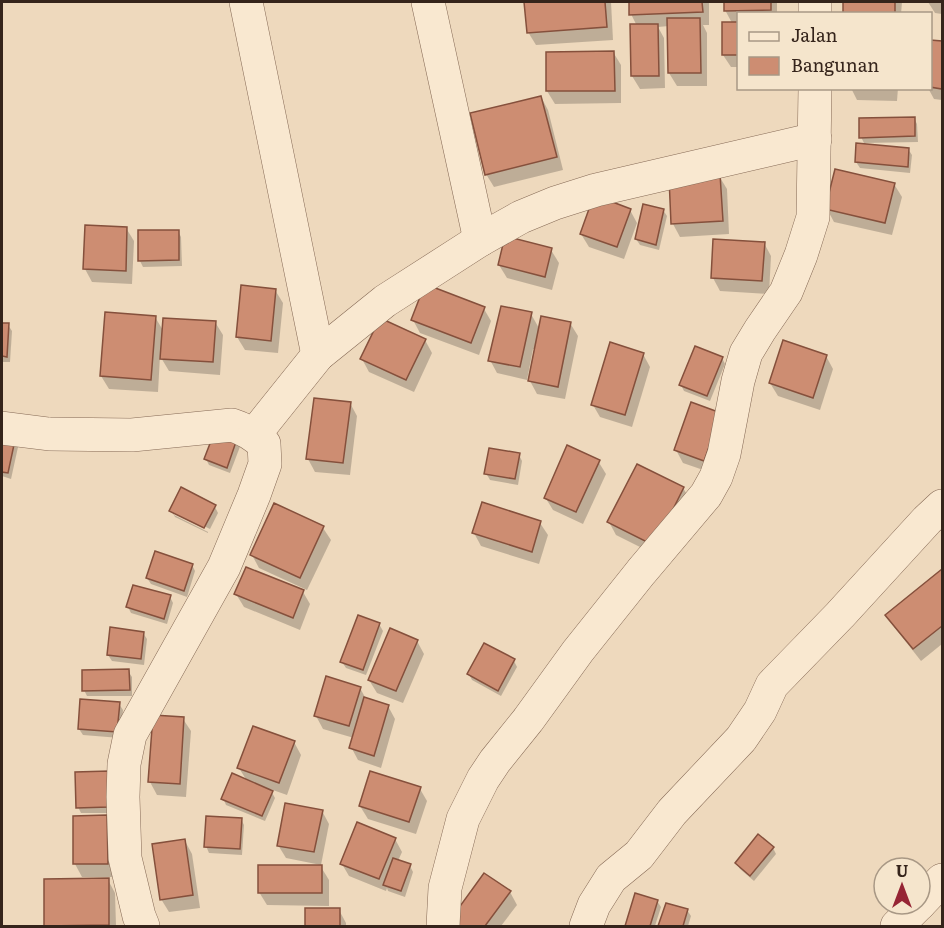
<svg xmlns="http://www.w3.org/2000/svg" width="944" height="928" viewBox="0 0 944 928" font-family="Literata,serif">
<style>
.shadow{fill:#0003}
.building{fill:#cd8d72;stroke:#85503c;stroke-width:1.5}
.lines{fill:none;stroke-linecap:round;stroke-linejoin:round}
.minor-casing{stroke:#866a56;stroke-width:34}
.minor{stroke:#f9e8d0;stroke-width:33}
</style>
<rect width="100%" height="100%" fill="#eed9bd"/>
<!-- shadow -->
<g class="shadow">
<path d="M526,2H611L613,40L536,45L528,32Z"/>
<path d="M630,2H709V25H703L707,33V86H677L669,73V26L658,27L664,38L665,88L640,89L632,76L637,26L631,14Z"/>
<path d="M725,2H777V14H738V67H731L723,55L732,23L725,10Z"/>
<path d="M845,2H902L901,14H845Z"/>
<path d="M928,2H942V14L935,13Z"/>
<path d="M931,41L942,43V100L934,99L928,88H930Z"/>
<path d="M613,52L621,65V103L555,104L547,91Z"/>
<path d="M851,88H898L897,101L857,100Z"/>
<path d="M541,97L548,110L563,170L494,187L486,174Z"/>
<path d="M914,118L917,124L918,142L864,143L861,137Z"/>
<path d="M908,149L912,155L910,173L860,168L856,162Z"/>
<path d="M719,176L727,189L729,234L680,237L673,224Z"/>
<path d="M894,184L902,197L892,235L834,222L827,209Z"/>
<path d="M630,210L637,223L624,259L589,247L581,234Z"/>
<path d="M663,210L667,216L659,250L640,245L636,239Z"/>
<path d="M126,228L134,241L132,284L92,282L85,269Z"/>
<path d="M178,231L181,237L182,266L143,267L140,261Z"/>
<path d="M714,241L764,243L771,256L769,294L720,291L713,278Z"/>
<path d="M551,250L559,263L552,290L507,278L499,265Z"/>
<path d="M275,290L283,303L278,353L245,350L237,337Z"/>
<path d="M484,309L491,321L479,355L420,333L413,320Z"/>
<path d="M531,314L540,330L570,323L578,336L565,399L537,394L530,381L536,349H533L527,380L497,373L490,360Z"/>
<path d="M155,317L164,332L215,322L223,335L220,375L169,371L160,356L158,392L109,389L101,376Z"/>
<path d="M2,324L8,325L12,331L10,362H2Z"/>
<path d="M425,340L432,353L414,392L369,372L362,359Z"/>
<path d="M643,354L650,367L632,427L600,417L593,405Z"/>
<path d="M826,356L833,369L820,410L778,396L770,383Z"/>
<path d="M722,358L725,364L710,401L684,391L681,385Z"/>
<path d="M350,403L357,416L350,475L315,472L308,459Z"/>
<path d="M720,414L712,473L683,463L676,450Z"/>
<path d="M2,438L14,441L18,447L11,479L2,476Z"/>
<path d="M237,438L241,444L230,473L209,465L206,459Z"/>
<path d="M519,455L522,461L518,485L490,480L486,473Z"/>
<path d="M598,461L606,474L583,524L553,510L545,497Z"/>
<path d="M637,466L683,488L691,501L662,558L616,535L609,522Z"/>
<path d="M275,505L323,528L331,540L307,590L259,568L252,555Z"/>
<path d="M215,507L218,513L210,529L174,511V515L208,532V533L175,517L171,510Z"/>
<path d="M540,523L548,535L539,564L481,546L474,533Z"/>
<path d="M192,565L195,571L187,597L151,584L147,578Z"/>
<path d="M942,571V644L921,661L895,628L887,615Z"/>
<path d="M303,592L310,604L300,630L244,607L236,594Z"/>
<path d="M170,597L173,603L167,624L131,613L128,607Z"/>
<path d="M379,624L383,631L366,675L346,668L342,662Z"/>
<path d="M143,633L147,639L144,665L112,661L108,655Z"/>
<path d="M417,641L424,654L403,703L377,693L369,680Z"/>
<path d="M514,661L517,667L501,696L472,680L469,674Z"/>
<path d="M128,671L132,677V696H87L84,690Z"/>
<path d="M360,688L366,699L388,706L395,719L381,768L358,760L351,747L354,738L323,729L316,716Z"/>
<path d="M119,704L123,710L120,738L83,735L79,729Z"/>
<path d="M183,719L191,731L186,797L157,795L150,782Z"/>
<path d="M294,742L301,755L287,795L270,789L275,798L265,821L226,805L223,798L247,781L239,768Z"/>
<path d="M108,772L112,813H81L78,807Z"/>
<path d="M420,789L427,801L416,834L368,819L360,806Z"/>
<path d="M322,811L329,824L321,865L286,858L278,845Z"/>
<path d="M106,817L114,829L115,877H82L75,864Z"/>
<path d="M241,819L244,825L242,855L209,853L206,846Z"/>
<path d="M395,839L402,852L398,861L410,866L413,872L405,897L388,891L387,888L386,891L349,876L342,864Z"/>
<path d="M185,841L192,854L200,908L169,912L161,899Z"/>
<path d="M773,848L776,854L754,881L740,869L736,863Z"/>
<path d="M321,867L329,880V906L267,905L259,892Z"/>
<path d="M108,880L115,893L116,926H46Z"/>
<path d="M510,892L517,905L501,926H455Z"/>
<path d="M636,894L657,901L661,907L655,926H626Z"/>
<path d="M667,905L687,910L691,916L688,926H660Z"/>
<path d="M307,910H339L346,923V926H307Z"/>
</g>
<!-- building -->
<g class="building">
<path d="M524,2H605L607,27L527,33Z"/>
<path d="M629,2H702L703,12L629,15Z"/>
<path d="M724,2H771V10L724,11Z"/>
<path d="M843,2H895V14L843,13Z"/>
<path d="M667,18H700L701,73H668Z"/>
<rect x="722" y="22" width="16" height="33"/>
<path d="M630,24H658L659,76H631Z"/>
<path d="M930,40L942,41V89L930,87Z"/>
<path d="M614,51L615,91H546V52Z"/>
<path d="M541,96L557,157L485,175L470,113Z"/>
<path d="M915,117V136L859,138V118Z"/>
<path d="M856,143L909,148L908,167L855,162Z"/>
<path d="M835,169L895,183L885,223L825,209Z"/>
<path d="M720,174L723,221L671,224L669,177Z"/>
<path d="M594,195L631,209L617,247L580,234Z"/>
<path d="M643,204L664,209L656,245L635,239Z"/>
<path d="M85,225L127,227L126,271L83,269Z"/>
<path d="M138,230H179V260L138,261Z"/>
<path d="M505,236L552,248L545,277L498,265Z"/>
<path d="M713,239L765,242L762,281L711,278Z"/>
<path d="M425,284L485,307L471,343L411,320Z"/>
<path d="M241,285L276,289L271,341L236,337Z"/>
<path d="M501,306L532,312L520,367L488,361Z"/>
<path d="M105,312L156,316L151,380L100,376Z"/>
<path d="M541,316L571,322L558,387L528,381Z"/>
<path d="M163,318L216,321L213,362L160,359Z"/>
<path d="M380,318L426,339L406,380L360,359Z"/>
<path d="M2,323H9L7,357L2,356Z"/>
<path d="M783,340L827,355L813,398L769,383Z"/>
<path d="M610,342L644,353L625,415L591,405Z"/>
<path d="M695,346L723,357L707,396L679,385Z"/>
<path d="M314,398L351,402L343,463L306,459Z"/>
<path d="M691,402L721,413L704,461L674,450Z"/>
<path d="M216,428L238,436L227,468L204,459Z"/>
<path d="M2,437L15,440L8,473L2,472Z"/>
<path d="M567,445L600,460L576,512L544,498Z"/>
<path d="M489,448L520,453L515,479L484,474Z"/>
<path d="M637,464L684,487L655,546L607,522Z"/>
<path d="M181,487L216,505L204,528L169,511Z"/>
<path d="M482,502L541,521L532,552L472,533Z"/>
<path d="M274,503L324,526L300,578L250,555Z"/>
<path d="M155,551L193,564L184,591L146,578Z"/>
<path d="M246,567L304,590L293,618L234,594Z"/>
<path d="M942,569V626L913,649L885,615Z"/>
<path d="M133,585L171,595L164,619L126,607Z"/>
<path d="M358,615L380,623L363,670L340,662Z"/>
<path d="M110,627L144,632L141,659L107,655Z"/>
<path d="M390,628L418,640L396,691L368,680Z"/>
<path d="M484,643L515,659L498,691L467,674Z"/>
<path d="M129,669L130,690L82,691V670Z"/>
<path d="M326,676L361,687L349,726L314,716Z"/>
<path d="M364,697L389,705L374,756L349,748Z"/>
<path d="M80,699L120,702L117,732L78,729Z"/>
<path d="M153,715L184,717L180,784L148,782Z"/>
<path d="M253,726L295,741L279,783L237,768Z"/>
<path d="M109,771V807L76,808L75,772Z"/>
<path d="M370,771L421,787L409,822L359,806Z"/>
<path d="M232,773L273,791L262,816L221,799Z"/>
<path d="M285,803L323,810L314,852L277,846Z"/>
<path d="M107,815L108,864H73V816Z"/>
<path d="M206,816L242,818L240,849L204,847Z"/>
<path d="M357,822L396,838L379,879L340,864Z"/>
<path d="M758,834L774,847L750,876L735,863Z"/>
<path d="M185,839L193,895L160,900L152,844Z"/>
<path d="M393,858L411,864L401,891L383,885Z"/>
<rect x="258" y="865" width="64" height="28"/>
<path d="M484,873L511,891L485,926H458L450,920Z"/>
<path d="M109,878V925L44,926V879Z"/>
<path d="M635,893L658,900L650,926H625Z"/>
<path d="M666,903L688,909L683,926H658Z"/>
<rect x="305" y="908" width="35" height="18"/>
</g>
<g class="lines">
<defs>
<g id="minor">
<path d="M246,2L318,355"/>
<path d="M428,2L480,240"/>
<path d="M815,14V2"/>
<path d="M2,428L49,434L132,435L232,425C245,429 254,435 264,444L265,464L254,495L224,567L130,735L124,764L123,797L125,858L139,916L143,926"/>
<path d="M254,435L318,355L385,301L480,240L521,217L555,203L596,190L815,139"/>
<path d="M920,903L942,880"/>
<path d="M443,926L445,888L463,819L483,779L495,761L528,720L578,651L641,572L706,495L716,477L724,454L738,381L746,353L760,330L786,292L801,255L813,217L815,88"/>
<path d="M586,926L594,905L611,878L639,855L672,812L741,739L760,711L772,685L840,615L927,520L942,506"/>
<path d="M897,926L919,904"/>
</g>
</defs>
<!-- minor casing -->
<use href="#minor" class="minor-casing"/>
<!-- minor -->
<use href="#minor" class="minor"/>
</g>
<!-- border -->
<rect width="944" height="928" fill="none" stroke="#35241b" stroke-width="6"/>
<!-- legend -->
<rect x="737" y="12" width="195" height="78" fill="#f5e5cc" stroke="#a89885" stroke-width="1.5"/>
<rect x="749" y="32" width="30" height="9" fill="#f9e8d0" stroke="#a89885" stroke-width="1.5"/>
<text x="791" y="42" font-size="18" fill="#35241b">Jalan</text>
<rect x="749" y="57" width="30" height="18" fill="#cd8d72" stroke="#a89885" stroke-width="1.5"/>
<text x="791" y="72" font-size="18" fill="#35241b">Bangunan</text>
<!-- north arrow -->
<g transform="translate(902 886)"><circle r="28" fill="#f5e5cc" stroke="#a89885" stroke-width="1.5"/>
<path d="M0-4.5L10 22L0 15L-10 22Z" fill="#962534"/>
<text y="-9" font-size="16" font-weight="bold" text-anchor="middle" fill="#35241b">U</text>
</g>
</svg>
